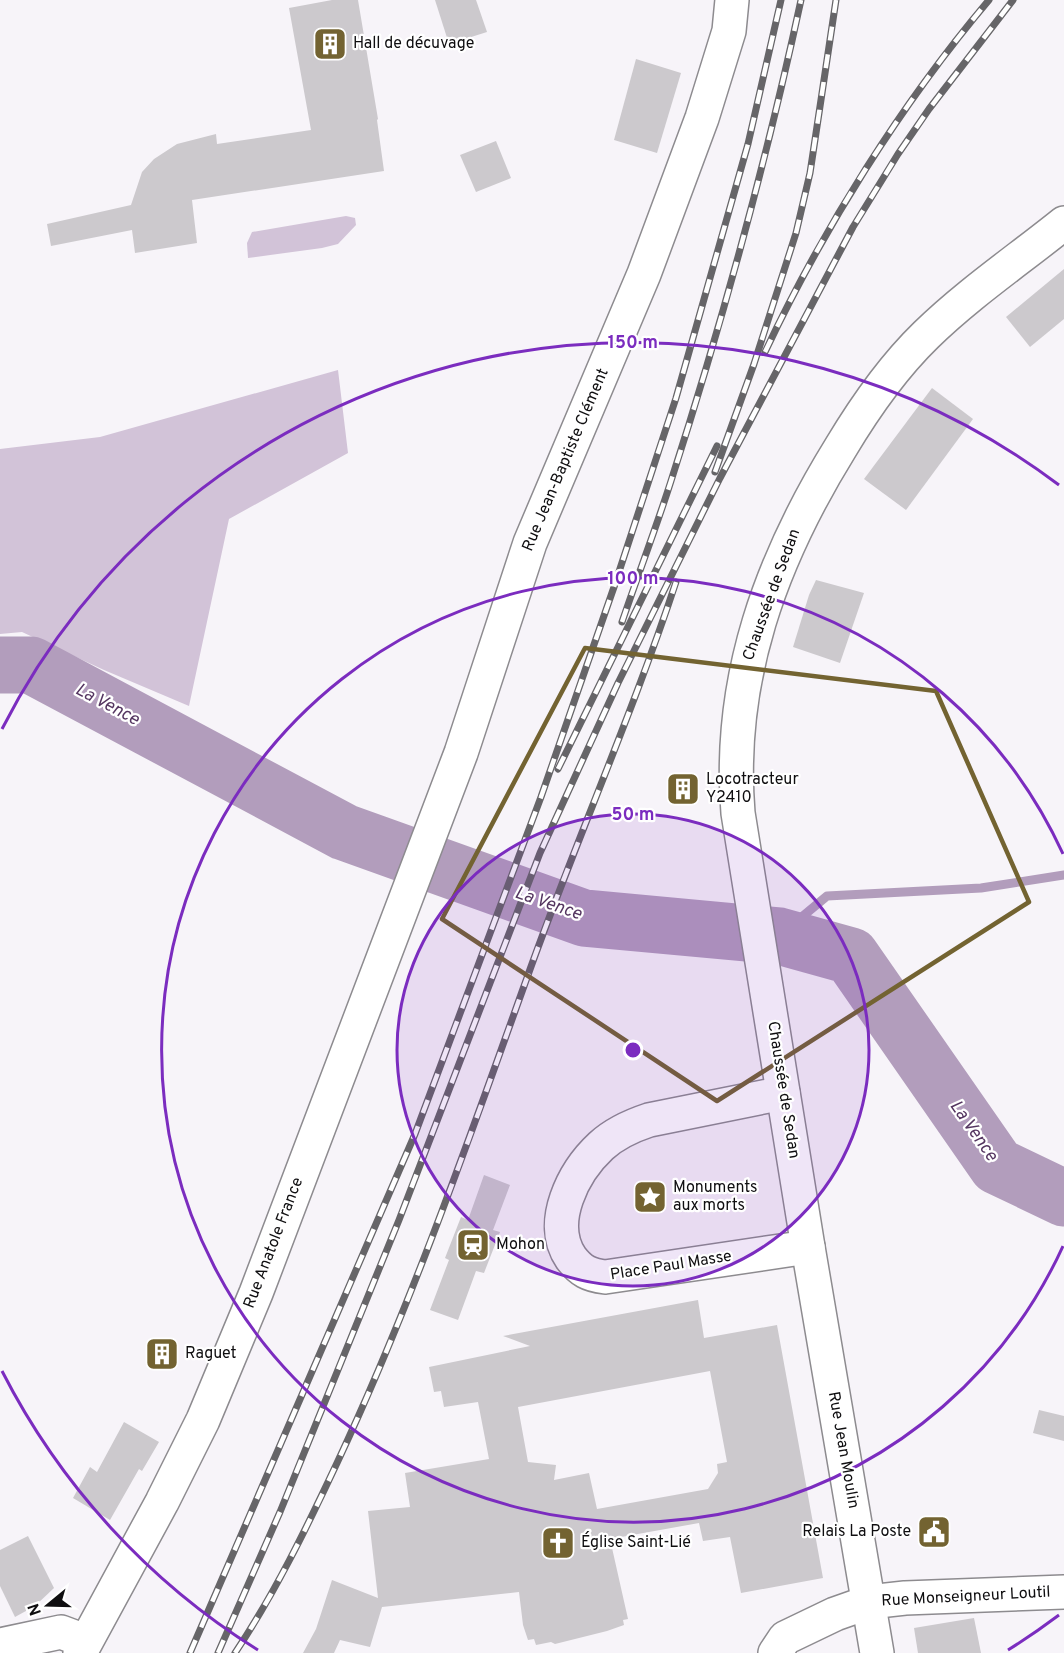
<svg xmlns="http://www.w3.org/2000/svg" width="1064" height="1653" viewBox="0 0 1064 1653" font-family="Overpass,sans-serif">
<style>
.green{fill:#d2c3d8}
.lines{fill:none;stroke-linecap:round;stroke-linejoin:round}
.stream{stroke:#b29dbc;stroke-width:9}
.river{stroke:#b29dbc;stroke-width:57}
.building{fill:#ccc9cd;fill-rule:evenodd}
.street-casing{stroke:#8d8b8f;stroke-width:36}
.secondary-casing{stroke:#8d8b8f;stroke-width:36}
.street{stroke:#fff;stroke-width:33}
.secondary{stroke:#fff;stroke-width:33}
.rail-casing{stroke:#666568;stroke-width:7}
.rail{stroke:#fff;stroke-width:4.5;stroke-dasharray:14;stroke-linecap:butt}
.marked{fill:none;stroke:#736331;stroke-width:4.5;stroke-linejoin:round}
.ring{fill:none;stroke:#7b2cbf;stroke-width:3}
.labels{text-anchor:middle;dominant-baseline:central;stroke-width:4.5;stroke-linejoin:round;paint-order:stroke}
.poi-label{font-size:16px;fill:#0f0e10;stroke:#fff;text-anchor:start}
.street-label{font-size:16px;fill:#0f0e10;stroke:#fff}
.water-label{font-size:18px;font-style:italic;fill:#543560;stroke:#fff}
.centre{fill:#7b2cbf;stroke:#fff;stroke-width:3}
.ring-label{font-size:18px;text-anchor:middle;font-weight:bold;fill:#7b2cbf;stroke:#fff;stroke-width:4.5;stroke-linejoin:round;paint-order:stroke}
</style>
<rect width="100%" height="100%" fill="#f7f4f9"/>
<!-- green -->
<g class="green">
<path d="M346,216L355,218L356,225L338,244L322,248L248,258L247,243L252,232Z"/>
<path d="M338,370L348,453L229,519L189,706L104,670L22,632L0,634V449L100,437Z"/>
</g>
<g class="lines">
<!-- stream -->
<path class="stream" d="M779,936L827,896L981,888L1064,875"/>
<!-- river -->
<path class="river" d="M0,665H31L344,832L584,918L779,936L851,956L997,1166L1064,1198"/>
</g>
<!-- building -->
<g class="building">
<path d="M332,0H358L378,119L377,120L384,171L192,200L197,243L135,253L132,230L51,246L47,224L131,205L142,172L154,159L177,144L216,134L217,144L311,130L289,8Z"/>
<path d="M435,0H476L487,32L449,44Z"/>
<path d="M636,59L681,73L657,153L614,140Z"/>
<path d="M496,141L511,178L476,192L460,155Z"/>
<path d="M1064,269V319L1030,347L1006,317Z"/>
<path d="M932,388L973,419L906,510L864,479Z"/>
<path d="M816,580L864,593L840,663L793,647L809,595Z"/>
<path d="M484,1175L510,1185L493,1230L500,1232L484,1273L476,1271L458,1320L430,1310L449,1260L445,1258L461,1217L468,1220Z"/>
<path d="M698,1300L704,1338L777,1325L823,1578L741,1593L730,1537L703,1541L699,1523L610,1539L628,1619L623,1620L624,1625L607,1631L555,1644L551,1642L536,1645L534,1639L528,1640L523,1625L519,1592L382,1607L370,1647L340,1640L334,1653H303L316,1629L332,1580L378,1598L368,1511L410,1507L405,1473L489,1459L478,1402L444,1407L441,1391L434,1392L429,1367L530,1346L503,1336ZM710,1371L727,1462L717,1464L718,1473L708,1489L597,1509L589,1473L554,1480L556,1465L528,1462L518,1407Z"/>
<path d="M1039,1410L1064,1416V1441L1033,1433Z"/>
<path d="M124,1422L159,1442L142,1471L139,1469L110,1520L73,1498L90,1467L97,1472Z"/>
<path d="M28,1536L54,1588L35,1606L15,1617L0,1586V1550Z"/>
<path d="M974,1618L981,1653H918L914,1628Z"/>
</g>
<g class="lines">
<defs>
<g id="street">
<path d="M783,1093L649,1120C631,1126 615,1133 601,1146C573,1172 547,1223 571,1258C581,1271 589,1275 605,1277L808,1247"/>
<path d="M0,1645L61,1632L85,1641"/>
<path d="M80,1653L162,1502L203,1420L256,1293L461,753L530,543L644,274L702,118L729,31L732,0"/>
<path d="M775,1653L785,1638L835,1614L869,1602L905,1598L1064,1592"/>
</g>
<path id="secondary" d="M877,1653L808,1247L738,813C727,679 771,560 841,447C865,407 892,368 926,335C968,294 1018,260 1064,223"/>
</defs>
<!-- street casing -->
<use href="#street" class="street-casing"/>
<!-- secondary casing -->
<use href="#secondary" class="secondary-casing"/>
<!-- street -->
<use href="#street" class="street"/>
<!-- secondary -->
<use href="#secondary" class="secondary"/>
<defs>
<g id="rail">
<path d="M765,352C823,229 901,104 989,0"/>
<path d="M715,472L754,364L796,233L810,173L836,0"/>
<path d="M622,622C638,575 656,528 671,481C722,323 766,163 801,0"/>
<path d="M558,769L717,446"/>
<path d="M190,1653L415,1134L541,797L614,587L676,398L748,144L781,0"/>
<path d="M218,1653L280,1512L399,1220L540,853L618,683L720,478L853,227L898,154L929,109L1013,0"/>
<path d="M235,1653C275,1593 306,1529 337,1463C411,1305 469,1139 528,975C575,843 632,715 676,582"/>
</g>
</defs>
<!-- rail casing -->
<use href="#rail" class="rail-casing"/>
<!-- rail -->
<use href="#rail" class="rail"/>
</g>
<!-- marked area -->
<path class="marked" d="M585,648L936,691L1029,902L717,1101L442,919Z"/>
<!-- distance rings -->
<circle cx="633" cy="1050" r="236" fill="#7b2cbf" fill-opacity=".12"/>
<g class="ring">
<circle cx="633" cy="1050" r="236"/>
<path d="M1063 1246A472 472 0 1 1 1063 854"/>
<path d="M1059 1615A708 708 0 0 1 1008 1650M258 1650A708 708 0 0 1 2 1371M2 729A708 708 0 0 1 1059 485"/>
</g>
<!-- icons -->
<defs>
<symbol id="building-square" viewBox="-11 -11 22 22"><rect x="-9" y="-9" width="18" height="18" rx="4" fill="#736331" stroke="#fff"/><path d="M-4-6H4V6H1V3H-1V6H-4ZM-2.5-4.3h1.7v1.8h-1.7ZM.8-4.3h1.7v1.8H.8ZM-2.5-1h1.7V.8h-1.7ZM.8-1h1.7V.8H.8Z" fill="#fff"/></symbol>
<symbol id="sight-square" viewBox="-11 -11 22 22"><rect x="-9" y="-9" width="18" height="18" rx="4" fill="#736331" stroke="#fff"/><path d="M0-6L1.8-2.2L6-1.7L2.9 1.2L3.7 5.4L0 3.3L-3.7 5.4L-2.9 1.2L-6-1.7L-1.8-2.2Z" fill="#fff"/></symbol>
<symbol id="station-square" viewBox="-11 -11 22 22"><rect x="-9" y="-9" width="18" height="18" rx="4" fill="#736331" stroke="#fff"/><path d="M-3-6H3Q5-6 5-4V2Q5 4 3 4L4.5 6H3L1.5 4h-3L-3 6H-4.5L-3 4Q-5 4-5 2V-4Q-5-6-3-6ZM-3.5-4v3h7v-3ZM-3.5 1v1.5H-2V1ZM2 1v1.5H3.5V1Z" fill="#fff"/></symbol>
<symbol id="civic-square" viewBox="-11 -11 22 22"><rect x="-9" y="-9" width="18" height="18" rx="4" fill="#736331" stroke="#fff"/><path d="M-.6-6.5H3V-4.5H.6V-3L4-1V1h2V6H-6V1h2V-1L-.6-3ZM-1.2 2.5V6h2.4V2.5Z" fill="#fff"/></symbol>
<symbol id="church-square" viewBox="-11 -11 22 22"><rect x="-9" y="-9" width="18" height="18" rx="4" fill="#736331" stroke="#fff"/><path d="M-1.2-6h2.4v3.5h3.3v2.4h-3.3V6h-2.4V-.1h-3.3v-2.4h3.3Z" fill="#fff"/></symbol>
</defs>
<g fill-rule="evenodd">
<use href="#building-square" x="311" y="25" width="38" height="38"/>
<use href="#building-square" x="664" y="770" width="38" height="38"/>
<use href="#sight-square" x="631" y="1178" width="38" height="38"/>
<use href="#station-square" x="454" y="1226" width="38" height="38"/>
<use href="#building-square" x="143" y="1335" width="38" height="38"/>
<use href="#civic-square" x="915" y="1513" width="38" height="38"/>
<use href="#church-square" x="539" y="1524" width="38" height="38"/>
</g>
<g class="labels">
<!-- poi labels -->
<g class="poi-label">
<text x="353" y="44">Hall de décuvage</text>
<text x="706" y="780">Locotracteur<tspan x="706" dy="18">Y2410</tspan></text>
<text x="673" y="1188">Monuments<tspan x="673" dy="18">aux morts</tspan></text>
<text x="496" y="1245">Mohon</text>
<text x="185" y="1354">Raguet</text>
<text x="911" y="1532" text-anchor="end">Relais La Poste</text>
<text x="581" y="1543">Église Saint-Lié</text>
</g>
<!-- street labels -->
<g class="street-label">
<text transform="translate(566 460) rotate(-67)">Rue Jean-Baptiste Clément</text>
<text transform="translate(772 595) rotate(-70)">Chaussée de Sedan</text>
<text transform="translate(783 1090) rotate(81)">Chaussée de Sedan</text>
<text transform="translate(274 1243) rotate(-69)">Rue Anatole France</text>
<text transform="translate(671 1266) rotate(-9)">Place Paul Masse</text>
<text transform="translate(843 1450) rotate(80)">Rue Jean Moulin</text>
<text transform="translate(966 1597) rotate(-3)">Rue Monseigneur Loutil</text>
</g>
<!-- water labels -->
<g class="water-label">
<text transform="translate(107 705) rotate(28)">La Vence</text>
<text transform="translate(548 904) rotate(19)">La Vence</text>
<text transform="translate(973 1131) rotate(55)">La Vence</text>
</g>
</g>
<circle cx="633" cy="1050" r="9" class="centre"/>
<g class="ring-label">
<text x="633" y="348">150 m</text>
<text x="633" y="584">100 m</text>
<text x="633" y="820">50 m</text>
</g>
<!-- north arrow -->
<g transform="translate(48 1605) rotate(251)" stroke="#ffffff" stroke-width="4.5" paint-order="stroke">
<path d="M0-4.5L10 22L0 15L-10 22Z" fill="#0f0e10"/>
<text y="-9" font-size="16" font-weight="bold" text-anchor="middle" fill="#0f0e10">N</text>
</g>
</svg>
